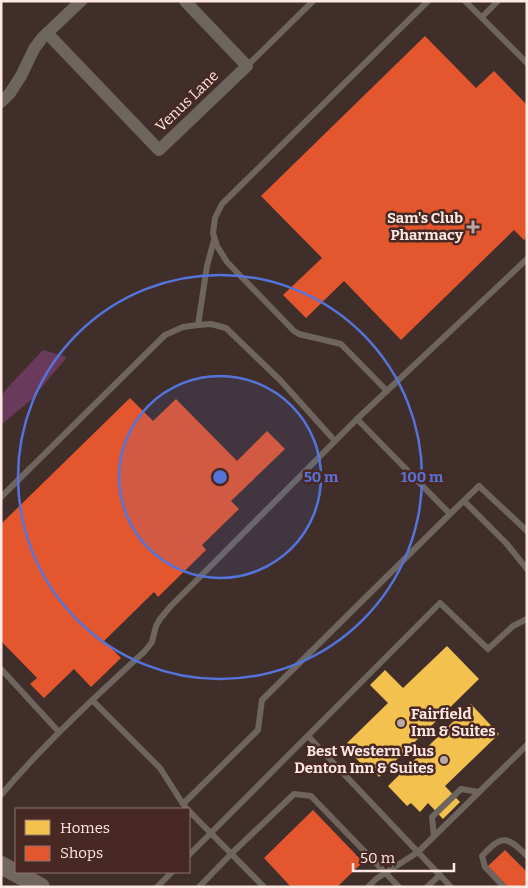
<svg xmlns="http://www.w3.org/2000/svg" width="528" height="888" viewBox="0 0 528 888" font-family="Bitter,serif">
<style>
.water{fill:#6a3a5d}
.homes{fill:#f2c14e}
.shops{fill:#e4572e}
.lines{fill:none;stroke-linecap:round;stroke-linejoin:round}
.lane{stroke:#6f655f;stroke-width:6}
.street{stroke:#6f655f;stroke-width:12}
.secondary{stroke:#726660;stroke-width:18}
.ring{fill:none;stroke:#5574db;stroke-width:2.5}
.poi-dot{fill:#baa7a3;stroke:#472822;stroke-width:2}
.labels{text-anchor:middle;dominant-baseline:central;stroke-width:5;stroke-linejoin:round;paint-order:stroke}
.street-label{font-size:15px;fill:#fde8e4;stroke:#472822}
.poi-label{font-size:15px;font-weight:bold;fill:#fde8e4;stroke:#472822;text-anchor:end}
.centre{fill:#5574db;stroke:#472822;stroke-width:2.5}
.ring-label{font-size:15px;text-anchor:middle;font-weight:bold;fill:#5574db;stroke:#472822;stroke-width:5;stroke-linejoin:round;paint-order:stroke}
</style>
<rect width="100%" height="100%" fill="#3f2e2a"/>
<!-- water -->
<path class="water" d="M43,350L67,357L32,399L1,425V396L9,386Z"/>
<!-- homes -->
<g class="homes">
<path d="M447,646L479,679L379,777L375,772L372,775L349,751L352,749L347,743L388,703L370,685L385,670L403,688Z"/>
<path d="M471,704L499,734L445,786L460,802L443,819L428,803L420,812L411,803L407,806L388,786Z"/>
</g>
<!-- shops -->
<g class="shops">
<path d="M425,36L476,88L494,71L527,105V237L524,240L514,230L401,340L344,281L306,318L283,295L322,258L261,196Z"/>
<path d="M130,398L153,421L176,399L237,461L267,431L285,449L231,501L239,509L202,545L206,550L158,597L154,592L104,641L121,658L91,687L74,669L44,698L30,684L37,678L1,641V524Z"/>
<path d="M313,810L363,862L337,887H291L264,858Z"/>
<path d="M505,850L527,872V887H508L488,866Z"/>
</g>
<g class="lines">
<!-- lane -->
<g class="lane">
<path d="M465,1L527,63"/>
<path d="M482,17L498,1"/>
<path d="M247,66L313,1"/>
<path d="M198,325L207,266L214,240"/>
<path d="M387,391L341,344L299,334L294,331L227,262L217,246L213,233L215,218L222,204L428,1"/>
<path d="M357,419L450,514L479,486L527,531"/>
<path d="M1,497L165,335L183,327L198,325L211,324L226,328L281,381L335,441"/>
<path d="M464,501L506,543L527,569"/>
<path d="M1,669L59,732"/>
<path d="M93,701L160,768L183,804L187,809"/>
<path d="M308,736L451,887"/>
<path d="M1,795C45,743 95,697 145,651L152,642L156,626L160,619L170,607L357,419L527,259"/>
<path d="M183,804L258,730L262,700L450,514"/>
<path d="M189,811L264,887"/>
<path d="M434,836L432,817L461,789L479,792"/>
<path d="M189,855L440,603L488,649L513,626L527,619"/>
<path d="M157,887L172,872"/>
<path d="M199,887L232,853L294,794L311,796L399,887"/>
<path d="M368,887L376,879L418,852L527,745"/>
<path d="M427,887L440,875"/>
<path d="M504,887L485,867L482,856C502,834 507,836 527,856"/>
</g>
<!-- street -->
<g class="street">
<path d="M47,33L159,150L247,66L185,1"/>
<path d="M1,102L10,93L21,76L34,49L42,38L81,1"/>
</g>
<!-- secondary -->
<path class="secondary" d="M1,865L41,887"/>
</g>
<!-- distance rings -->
<circle cx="220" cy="477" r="101" fill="#5574db" fill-opacity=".12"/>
<g class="ring">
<circle cx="220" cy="477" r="101"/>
<circle cx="220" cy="477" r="202"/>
</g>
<!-- markers -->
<g class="poi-dot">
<path d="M470.5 219.5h5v5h5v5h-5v5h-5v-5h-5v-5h5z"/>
<circle cx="401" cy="723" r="5"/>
<circle cx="444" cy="760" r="5"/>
</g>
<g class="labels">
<!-- street labels -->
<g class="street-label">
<text transform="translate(187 101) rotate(-44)">Venus Lane</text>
</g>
<!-- poi labels -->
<g class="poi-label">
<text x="463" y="218">Sam's Club<tspan x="463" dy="17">Pharmacy</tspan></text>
<text x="411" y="714" text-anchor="start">Fairfield<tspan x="411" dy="17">Inn &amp; Suites</tspan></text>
<text x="434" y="751">Best Western Plus<tspan x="434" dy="17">Denton Inn &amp; Suites</tspan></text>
</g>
</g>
<circle cx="220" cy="477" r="8" class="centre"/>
<g class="ring-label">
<text x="321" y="482">50 m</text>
<text x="422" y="482">100 m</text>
</g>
<!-- border -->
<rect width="528" height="888" fill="none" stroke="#fde8e4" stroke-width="5"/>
<!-- legend -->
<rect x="15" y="808" width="175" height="65" fill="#472822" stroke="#907570"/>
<rect x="25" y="820" width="25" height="15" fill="#f2c14e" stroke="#907570"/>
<text x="60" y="833" font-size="15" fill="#fde8e4">Homes</text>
<rect x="25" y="846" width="25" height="15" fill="#e4572e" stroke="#907570"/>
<text x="60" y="858" font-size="15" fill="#fde8e4">Shops</text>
<!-- scale -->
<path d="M353 863v8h101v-8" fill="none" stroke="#fde8e4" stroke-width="2.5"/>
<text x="360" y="863" font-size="15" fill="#fde8e4" stroke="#472822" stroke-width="4" paint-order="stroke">50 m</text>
</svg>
